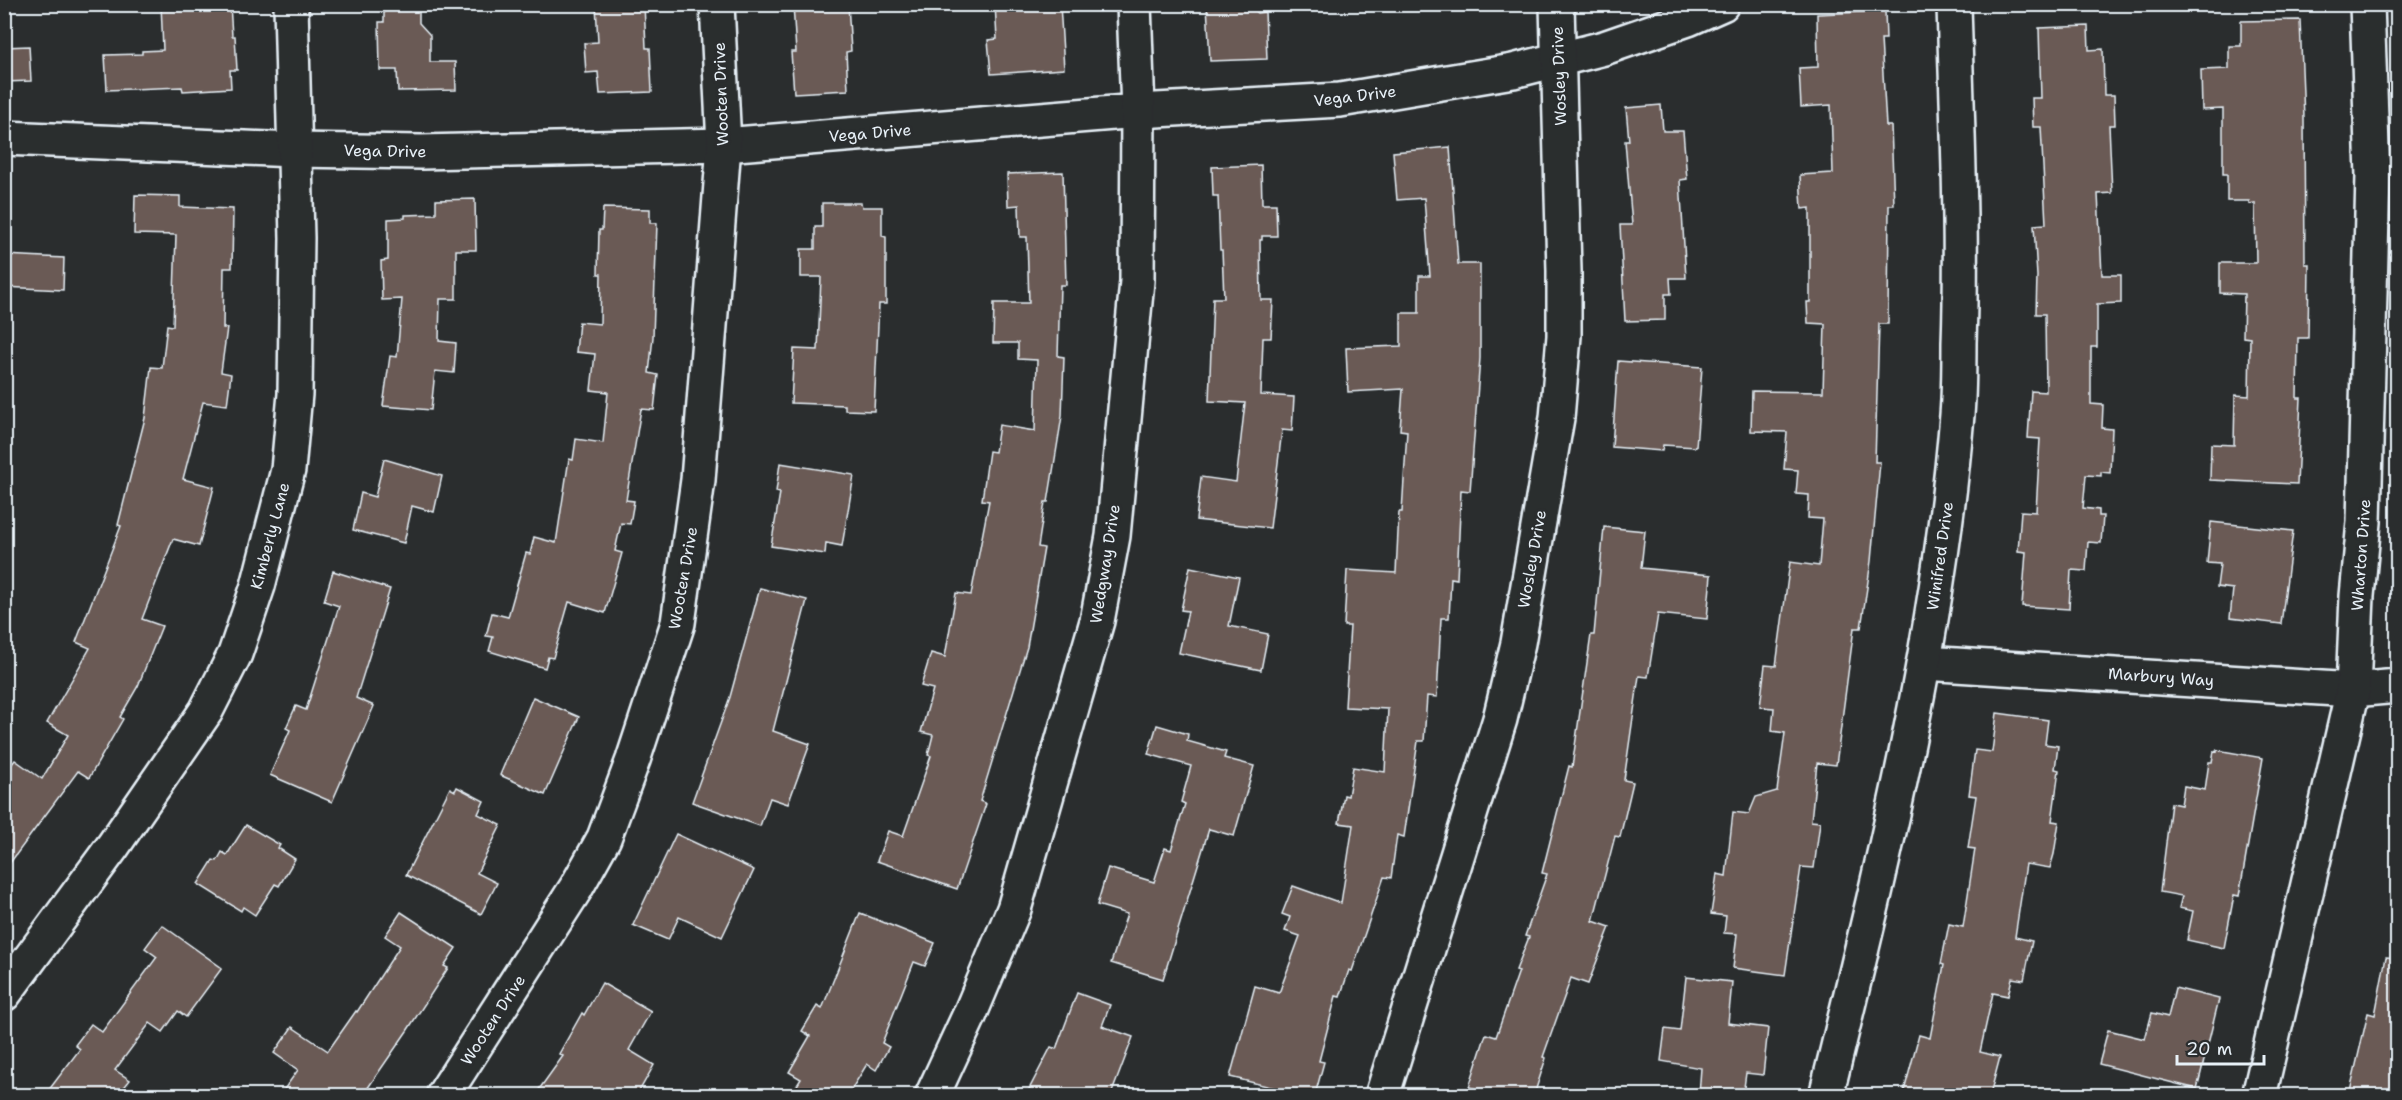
<svg xmlns="http://www.w3.org/2000/svg" width="2402" height="1100" viewBox="0 0 2402 1100" font-family="'Shantell Sans',sans-serif">
<style>
.building{fill:#6b5a54;stroke:#e8f1f8;stroke-width:1.5}
.lines{fill:none;stroke-linecap:round;stroke-linejoin:round}
.minor-casing{stroke:#e8f1f8;stroke-width:38}
.minor{stroke:#2a2d2e;stroke-width:33}
.labels{text-anchor:middle;dominant-baseline:central;stroke-width:6;stroke-linejoin:round;paint-order:stroke}
.street-label{font-size:16px;fill:#e8f1f8;stroke:#2a2d2e}
</style>
<rect width="100%" height="100%" fill="#2a2d2e"/>
<filter id="ink" filterUnits="userSpaceOnUse"><feTurbulence type="fractalNoise" baseFrequency=".0167" numOctaves="2"/><feDisplacementMap in="SourceGraphic" scale="12" xChannelSelector="R" yChannelSelector="G"/><feConvolveMatrix kernelMatrix="1 2 1 2 8 2 1 2 1" color-interpolation-filters="sRGB"/></filter>
<g filter="url(#ink)">
<!-- building -->
<g class="building">
<path d="M161,4H230L232,36H235L237,70H230L231,88L183,91L182,87L107,90L105,55L142,54V51L163,50Z"/>
<path d="M596,4H644L646,48H650L652,92L600,94L598,72L586,73L584,43L598,42Z"/>
<path d="M793,4H848L851,51L846,52L848,90L794,93L791,52H796Z"/>
<path d="M995,4H1060L1064,69L991,74L988,40L997,39Z"/>
<path d="M1207,4H1256L1257,13L1265,12L1267,59L1210,61Z"/>
<path d="M384,9L419,10V23L430,35V62H455L456,90L398,91L397,70H380L379,22H384Z"/>
<path d="M1885,11L1886,39H1881L1886,126H1891L1894,205H1889L1888,324H1879L1875,462H1880L1871,561L1861,628H1854L1836,765L1817,763L1811,821L1820,822L1814,868L1801,867L1785,975L1733,968L1737,934L1724,933L1726,916L1711,914L1717,874L1726,876L1733,812L1749,814L1756,797L1777,791L1785,733L1772,731L1774,708L1760,707L1765,665L1776,666L1790,562L1819,566L1823,519L1808,518L1809,495L1796,494L1798,470L1784,469L1787,432L1751,431L1752,391L1823,392L1825,324L1808,323L1807,302H1810V208L1802,209L1800,175L1833,173L1831,105L1801,107L1799,68L1818,67L1817,14Z"/>
<path d="M2300,20L2304,118L2305,264H2309L2308,338H2298L2297,398H2301L2297,484L2210,480L2211,444L2234,445L2235,395L2249,396L2250,338L2243,337L2244,294L2220,293V263H2256L2255,203L2249,204V201H2227V174H2223V109L2202,110L2201,70L2229,69V46H2241V21Z"/>
<path d="M2088,26L2089,50L2103,49L2104,95H2114L2115,125H2109L2112,193L2098,194L2102,275H2121V303L2097,304V347H2091V404L2103,405L2102,428L2112,429L2110,473L2101,472V476L2086,475L2083,508L2099,510V516H2103L2101,543L2088,542L2086,571L2071,570L2069,609L2022,606L2026,552L2018,551L2021,511L2036,512L2040,439L2028,438L2031,391L2046,392L2045,314H2036L2037,276L2034,225L2046,224L2041,127H2033L2032,98H2041L2039,28Z"/>
<path d="M29,46L31,81L4,82V47Z"/>
<path d="M1661,105L1663,131H1683L1687,179L1680,180L1686,278H1670L1671,294H1665V320L1625,321L1620,225H1632L1625,141H1629L1626,108Z"/>
<path d="M1450,147L1458,264H1480V358L1470,491L1461,490L1457,579L1451,578L1449,618H1441L1437,697L1427,696L1424,741H1418L1404,837L1397,835L1391,878L1384,877L1352,971L1349,970L1340,997L1336,996L1319,1061L1324,1062L1315,1095H1304L1230,1077L1255,986L1279,993L1300,936L1285,931L1290,917L1282,914L1293,886L1341,903L1353,825L1339,823L1344,795L1348,796L1353,767L1385,772L1388,709L1345,707L1350,626H1344L1347,570L1396,573L1399,512H1402L1407,431L1400,430L1403,389L1348,392L1346,348L1401,346V313H1419V276H1430L1424,198L1397,200L1393,152Z"/>
<path d="M1261,165L1262,204H1276L1277,236H1262V240H1260L1261,300H1273L1271,338H1263L1261,395L1294,397L1292,431L1282,430L1270,528L1196,520L1201,477L1236,482L1245,403L1209,401L1213,298H1224L1222,250H1220L1218,196H1213L1212,167Z"/>
<path d="M1063,172L1066,285H1060L1058,356L1064,357L1062,416L1048,502H1045L1038,547L1044,548L1027,647L980,801L986,804L957,889L877,861L888,831L903,836L931,756L928,755L933,735L921,732L933,689L921,686L931,653L945,657L956,593L971,595L989,501L982,500L989,451L995,452L999,425L1035,431L1037,360L1018,359V343H993L994,303H1029L1027,237H1020L1019,205L1008,206L1007,174Z"/>
<path d="M135,195L180,196V207L233,209L232,268H224L223,328H227L221,372L231,374L227,405L203,402L183,479L214,487L199,546L173,539L142,619L162,626L138,686L120,717L123,719L89,778L78,771L4,871V774L15,760L42,779L68,735L47,723L90,648L76,642L121,526L118,525L145,418L151,367L162,368L167,325L173,326L176,235L134,234Z"/>
<path d="M475,199L476,250H456V299H440L439,341L456,343L454,373L435,371L431,410L383,406L390,356L397,357L402,299L382,300L381,261L388,260V219L405,218V215L436,214V200Z"/>
<path d="M822,203H861L862,207H882V236L886,237V304H879L874,411L845,410V405L791,403L794,349L818,350L821,277H801V249H815V227H822Z"/>
<path d="M603,208L650,209V223H657L653,337L649,373L658,375L654,410L641,409L626,500L634,501L630,524L621,523L615,551L622,553L605,613L569,602L553,658L548,657L545,668L489,651L493,637L486,636L492,613L508,617L526,553L530,554L534,537L556,543L569,459L573,460L576,439L603,443L608,392L591,390L595,354L576,352L579,322L600,324L601,274H598L599,230H602Z"/>
<path d="M4,255L64,258L63,290L4,287Z"/>
<path d="M1618,361L1702,367L1696,447L1663,445L1662,451L1612,447Z"/>
<path d="M384,459L442,476L434,512L412,506L404,543L353,530L361,493L375,497Z"/>
<path d="M780,463L854,475L842,546L826,543L825,554L771,546L780,493L776,492Z"/>
<path d="M2211,522L2293,531L2281,624L2230,618L2233,589L2217,587L2220,564L2207,563Z"/>
<path d="M1604,527L1645,531L1641,568L1711,575L1707,619L1658,614L1648,677L1639,676L1624,780L1633,782L1620,837L1615,836L1593,921L1610,927L1588,984L1571,978L1543,1057L1546,1058L1534,1095H1474L1476,1089L1469,1087L1486,1034L1496,1037L1519,971L1516,970L1529,937L1525,936L1547,874L1542,873L1569,766L1572,767L1591,635H1594Z"/>
<path d="M1190,567L1239,577L1229,626L1268,634L1261,670L1179,653L1188,611L1181,610Z"/>
<path d="M333,571L390,589L356,698L374,706L332,802L270,775L290,730L286,728L296,706L306,710L339,606L324,601Z"/>
<path d="M760,588L807,600L773,731L810,744L788,804L770,798L760,826L692,802L730,697Z"/>
<path d="M533,697L579,717L545,795L500,775Z"/>
<path d="M1997,713L2048,720L2045,744L2058,746L2055,769L2059,770L2052,821L2059,822L2054,854L2050,868L2026,864L2015,937L2032,941L2024,980L2012,978L2008,996L1993,993L1980,1052L2000,1057L1990,1095H1903L1919,1035L1930,1038L1944,965L1941,964L1949,924L1963,927L1975,849L1968,848L1976,796L1969,795L1975,750L1992,752Z"/>
<path d="M1157,725L1188,734L1187,741L1226,752L1224,758L1254,766L1234,836L1209,829L1163,979L1111,963L1127,914L1097,905L1108,868L1154,882L1165,848L1171,850L1185,804L1181,802L1191,766L1148,754Z"/>
<path d="M2217,750L2263,758L2239,896L2234,895L2224,948L2187,940L2193,911L2179,908L2182,896L2160,892L2171,803L2181,805L2184,786L2205,790L2209,762H2212L2214,751L2217,752Z"/>
<path d="M457,787L484,801L478,814L501,825L477,873L497,883L481,914L406,875L450,788L455,791Z"/>
<path d="M246,825L280,845L278,848L295,859L279,886L275,884L255,915L243,907L241,911L198,884L213,860L217,861L222,852L227,855Z"/>
<path d="M676,834L754,870L722,937L679,917L668,940L633,925Z"/>
<path d="M401,912L456,948L444,966L448,968L407,1031L363,1095H280L298,1070L274,1053L292,1027L328,1051L356,1011L357,1012L400,946L385,936Z"/>
<path d="M860,913L935,943L925,966L914,962L882,1043L889,1047L876,1070L867,1064L848,1095H791L801,1079L789,1072L810,1036L802,1031L817,1006L822,1009Z"/>
<path d="M162,925L222,968L186,1017L178,1011L163,1032L150,1023L115,1070L130,1080L118,1095H45L80,1049L75,1045L91,1024L102,1032L157,957L145,948Z"/>
<path d="M2386,957L2397,958V1095H2349L2368,1013L2375,1015Z"/>
<path d="M1686,977L1732,982L1728,1023L1768,1028L1763,1075L1746,1073L1743,1095H1699L1701,1068L1661,1061L1665,1029L1680,1031Z"/>
<path d="M602,983L651,1011L629,1050L654,1065L637,1095H535L563,1056L559,1054L582,1013L584,1015Z"/>
<path d="M2175,988L2219,999L2197,1089L2099,1064L2108,1030L2145,1039L2152,1013L2168,1017Z"/>
<path d="M1077,993L1110,1005L1102,1026L1133,1037L1111,1095H1026L1051,1047L1056,1049Z"/>
</g>
<g class="lines">
<defs>
<g id="minor">
<path d="M4,138L294,150L421,152L724,145L1138,111L1340,100L1513,71L1604,48L1688,19L1722,4"/>
<path d="M1924,663L2353,690L2398,686"/>
<path d="M4,994L113,846L206,711L235,654L258,586L288,470L295,394L297,238L291,4"/>
<path d="M443,1096L576,888L604,838L633,760L678,623L698,480L724,145L717,4"/>
<path d="M932,1096L970,1014L1014,909L1097,621L1113,536L1137,281L1138,111L1134,4"/>
<path d="M1382,1096L1500,719L1518,643L1557,418L1564,336V271L1557,4"/>
<path d="M1826,1096C1881,871 1938,646 1957,415C1959,391 1959,367 1959,343C1963,230 1957,117 1954,4"/>
<path d="M2259,1096L2353,690L2357,596L2364,522L2373,176L2367,4"/>
</g>
</defs>
<!-- minor casing -->
<use href="#minor" class="minor-casing"/>
<!-- minor -->
<use href="#minor" class="minor"/>
</g>
</g>
<g class="labels">
<!-- street labels -->
<g class="street-label">
<text transform="translate(1559 76) rotate(-92)">Wosley Drive</text>
<text transform="translate(721 94) rotate(-92)">Wooten Drive</text>
<text transform="translate(1355 96) rotate(-7)">Vega Drive</text>
<text transform="translate(870 133) rotate(-5)">Vega Drive</text>
<text transform="translate(385 151) rotate(1)">Vega Drive</text>
<text transform="translate(270 536) rotate(-75)">Kimberly Lane</text>
<text transform="translate(2361 555) rotate(-86)">Wharton Drive</text>
<text transform="translate(1940 556) rotate(-82)">Winifred Drive</text>
<text transform="translate(1532 559) rotate(-80)">Wosley Drive</text>
<text transform="translate(1105 564) rotate(-81)">Wedgway Drive</text>
<text transform="translate(683 578) rotate(-80)">Wooten Drive</text>
<text transform="translate(2161 677) rotate(4)">Marbury Way</text>
<text transform="translate(493 1020) rotate(-57)">Wooten Drive</text>
</g>
</g>
<!-- margin -->
<rect width="2402" height="1100" fill="none" stroke="#2a2d2e" stroke-width="24"/>
<rect x="12" y="12" width="2378" height="1076" fill="none" stroke="#e8f1f8" stroke-width="2" filter="url(#ink)"/>
<!-- scale -->
<path d="M2177 1055v9h87v-9" fill="none" stroke="#e8f1f8" stroke-width="3"/>
<text x="2186" y="1055" font-size="18" fill="#e8f1f8" stroke="#2a2d2e" stroke-width="4.5" paint-order="stroke">20 m</text>
</svg>
